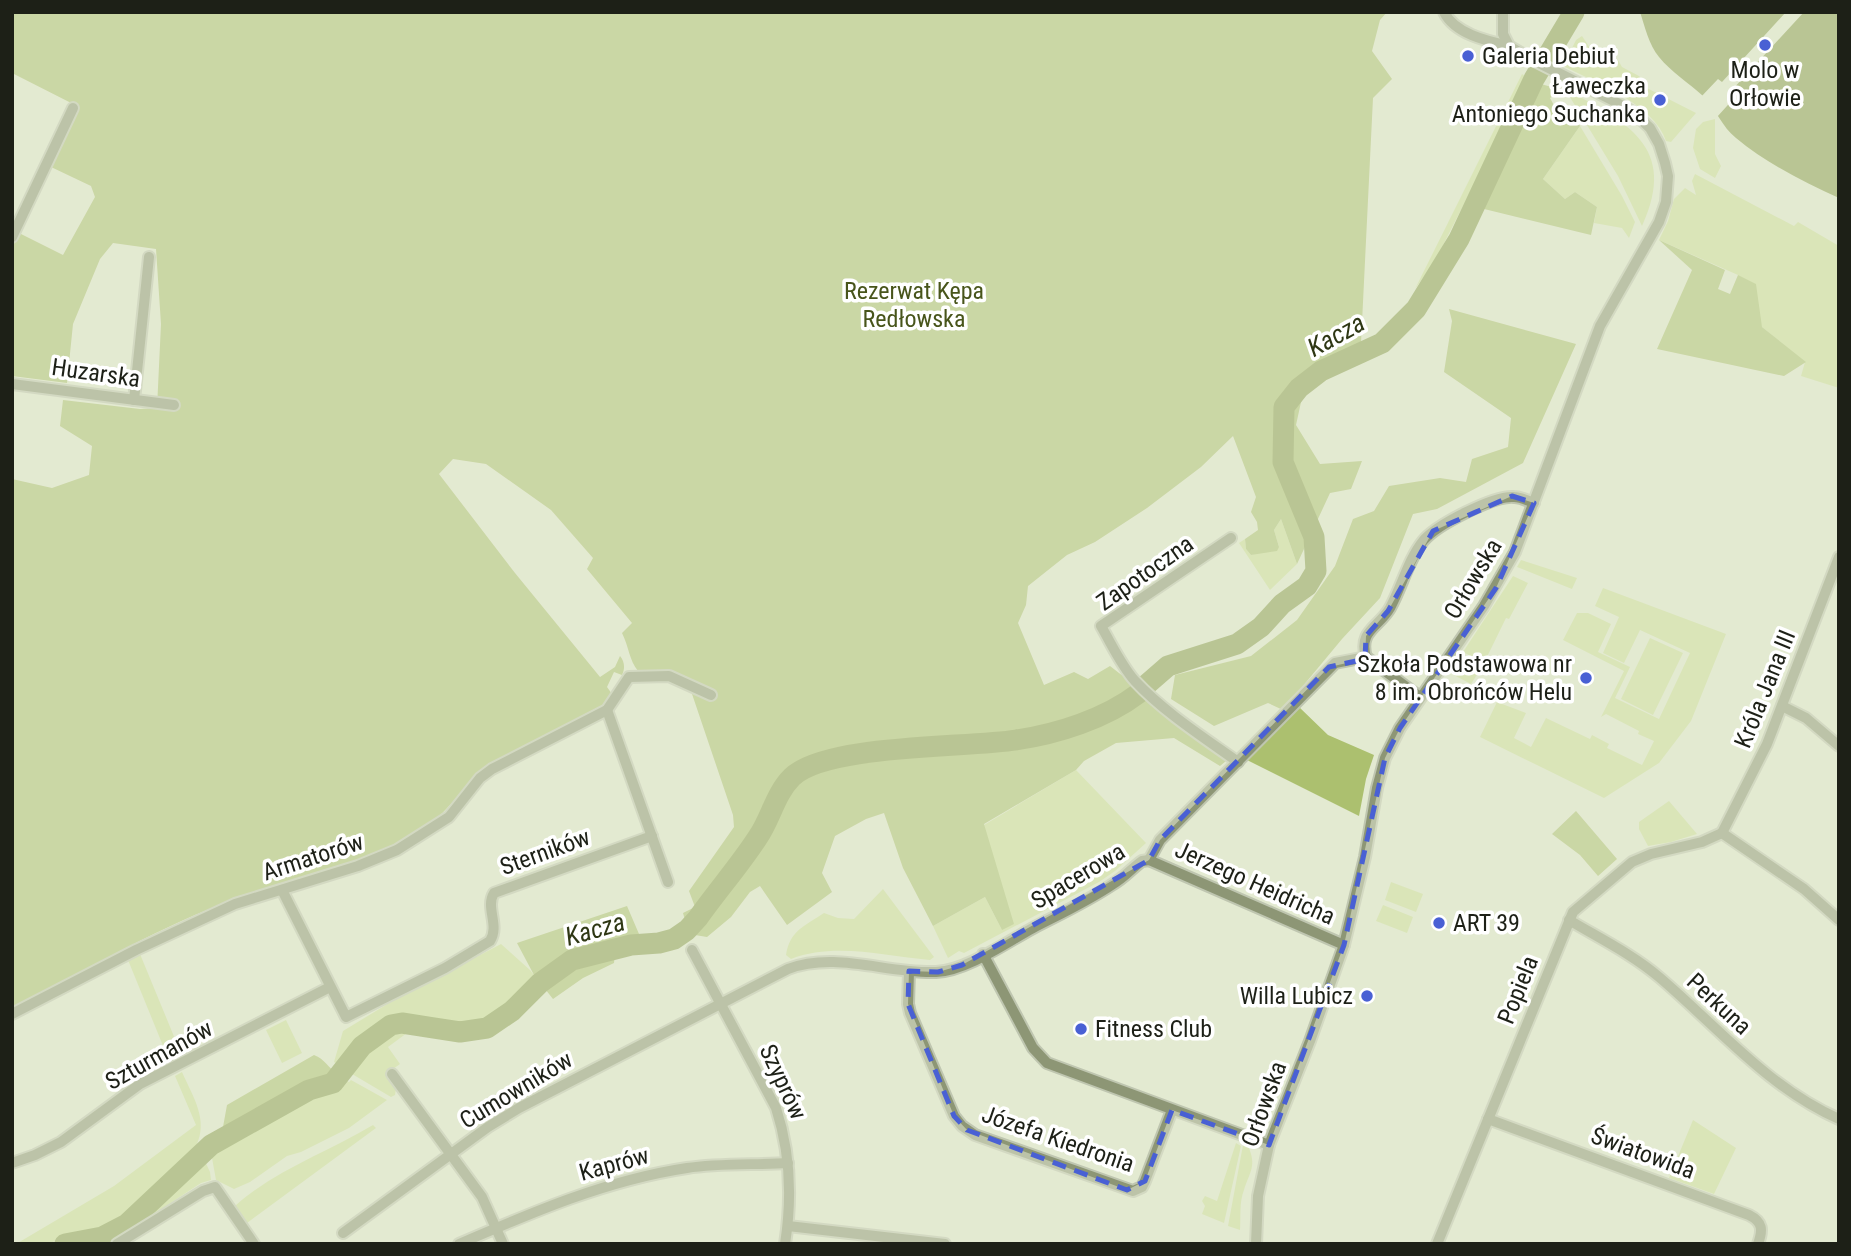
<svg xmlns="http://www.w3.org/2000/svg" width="1851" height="1256" viewBox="0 0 1851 1256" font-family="'Roboto Condensed',sans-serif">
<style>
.green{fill:#cee19a}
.forest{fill:#acc06f}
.water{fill:#869a4a}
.pier{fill:#e3ead1}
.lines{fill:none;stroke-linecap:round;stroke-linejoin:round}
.river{stroke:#869a4a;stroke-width:21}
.street-casing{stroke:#bfc6b0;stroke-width:14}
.street{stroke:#8d9675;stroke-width:10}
.marked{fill:none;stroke:#4960d4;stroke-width:5;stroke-dasharray:14 9;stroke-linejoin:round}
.poi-dot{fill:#4960d4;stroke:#fff;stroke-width:2.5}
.labels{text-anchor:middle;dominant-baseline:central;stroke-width:7;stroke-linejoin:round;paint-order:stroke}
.poi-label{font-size:24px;fill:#1d2017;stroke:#fff;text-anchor:start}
.park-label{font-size:24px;fill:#48551b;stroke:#fff}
.street-label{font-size:24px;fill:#1d2017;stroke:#fff}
.water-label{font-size:26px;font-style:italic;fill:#2e3714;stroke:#fff}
</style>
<rect width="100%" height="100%" fill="#e3ead1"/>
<!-- green -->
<g class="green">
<path d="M1582,36L1592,51L1618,60L1622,67L1639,76L1641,78L1639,84L1696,113L1671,142L1666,141C1654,104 1595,82 1563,66L1576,40Z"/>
<path d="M1522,74L1528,78L1435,261L1415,289Z"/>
<path d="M1565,89C1626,122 1679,146 1642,226L1618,176Z"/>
<path d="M1715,119V154L1721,166L1715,178L1700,169L1693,148L1696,129L1703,122Z"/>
<path d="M1580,126L1622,196L1635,222L1629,238L1622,228L1594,223L1597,207L1575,192L1565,199L1543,179Z"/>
<path d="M1695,174L1794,226L1798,222L1839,246V388L1801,376L1805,362L1762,327L1738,275L1659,240L1668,221L1674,199L1685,188L1696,195L1692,181Z"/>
<path d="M1281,519L1297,564L1270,590L1239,543L1245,539L1246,549L1251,555L1279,547L1274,530Z"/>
<path d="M1521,560L1577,578L1572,589L1517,567Z"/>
<path d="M1513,576L1528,583L1509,619L1506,618L1484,663L1463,652Z"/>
<path d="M1603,588L1726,634L1691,721L1659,763L1604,798L1480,737L1497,702L1526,713L1514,738L1531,747L1546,718L1590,739L1592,735L1609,744L1607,748L1642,765L1654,741L1638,734L1639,731L1606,714L1601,717L1624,671L1563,640L1577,613H1588L1611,624L1598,652L1630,667L1615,698L1659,719L1690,653L1640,630L1624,663L1603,653L1619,617L1595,606Z"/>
<path d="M1650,638L1683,653L1653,715L1621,699Z"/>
<path d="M1460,656L1482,667L1471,684L1448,672Z"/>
<path d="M1076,770L1146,843L1115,871L1099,882L964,953L959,951L948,958L933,926L985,897L1002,930L984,825Z"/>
<path d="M1669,801L1697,834L1671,842L1648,846L1639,829V822Z"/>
<path d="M1391,882L1423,894L1416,912L1385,900Z"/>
<path d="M883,889L934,957L930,960C884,956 835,942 791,959L786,955C790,930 805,926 824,913L838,918L854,919Z"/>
<path d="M1383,905L1413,917L1407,933L1376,921Z"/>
<path d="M501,944L530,970L538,980C521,994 493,1023 471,1024C458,1025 445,1021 433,1020C422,1019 410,1023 401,1018C376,1027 356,1046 343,1068L334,1062L343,1031L389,1003Z"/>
<path d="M140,954L180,1051L168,1058L128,960Z"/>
<path d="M286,1020L302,1053L282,1063L266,1030Z"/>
<path d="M400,1026H407L411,1030L388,1047L400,1064L386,1074L396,1089L395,1095L391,1097L347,1071C358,1051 377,1032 400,1026Z"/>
<path d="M182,1072C193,1097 209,1120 196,1146L200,1152L149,1202L132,1216L110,1230L75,1234L47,1244H16L114,1186L196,1125L175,1076Z"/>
<path d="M341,1078L349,1082L351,1080L387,1100L349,1128L301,1152L287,1156L250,1182L234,1189L216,1180L212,1158L208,1154C238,1131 274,1112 308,1095C320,1089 332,1089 341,1078Z"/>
<path d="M1693,1120L1736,1148L1714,1194L1669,1178Z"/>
<path d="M373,1125L376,1128L247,1223L235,1206C275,1170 328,1152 373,1125Z"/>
<path d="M1236,1143L1241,1146L1224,1223L1202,1214L1205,1206L1202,1201L1205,1196L1217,1201Z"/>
<path d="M1243,1145L1248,1146C1257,1166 1250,1171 1244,1190C1239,1202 1241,1218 1240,1230L1228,1226Z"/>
<path d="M203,1157L210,1172L211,1180L201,1183L108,1244H87C137,1233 166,1189 203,1157Z"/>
</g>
<!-- forest -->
<g class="forest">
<path d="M12,12H1387L1380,20L1372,51L1392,79L1373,98L1361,343L1303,393L1296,425L1320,464L1362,461L1351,489L1330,493L1297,564L1281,519L1274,530L1279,547L1277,551L1251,555L1246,549L1245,539L1258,530L1257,522L1251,512L1256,497L1233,436L1201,467L1147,508L1095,542L1067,555L1028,586L1026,605L1018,623L1044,685L1074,672L1088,679L1110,666L1128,680L1149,701L1226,761L1220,766L1174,738L1116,743L1084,761L1076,770L984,824L1014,924L1002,930L985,897L933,926L903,868L884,813L866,819L835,836L822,873L832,892L787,925L760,886L750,892L731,917L707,937L689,934L683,913L695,907L689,891L734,827L733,815L691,691L668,671H638C629,660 629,647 622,633L632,623L587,569L593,558L551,510L486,464L453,459L439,474L515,573L600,677L615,667L620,656C625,662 625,669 622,675L614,672L607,687L612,694L608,702L486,767C464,785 450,810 426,827C365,869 290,878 222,904C149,932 81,973 12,1010V479L52,488L89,475L92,446L60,426L63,400L140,409L157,408L161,324L156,249L113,243L100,259L73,324L67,383L12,376V246L19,233L63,255L95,197L91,186L51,167L79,107L12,73Z"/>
<path d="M1541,84L1555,88L1559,93L1550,98L1556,109L1566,104L1580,126L1543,179L1565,199L1575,192L1597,207L1591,235L1480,208L1509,141Z"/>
<path d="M1659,240L1725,270L1718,289L1730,294L1738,275L1756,284L1762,327L1806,362L1784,376L1657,349L1692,270Z"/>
<path d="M1449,309L1576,344L1523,463L1437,509L1413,514L1380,598L1342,639L1283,710L1268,703L1214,726L1171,699L1175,675L1251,656L1297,620L1335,566L1353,519L1374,511L1389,486L1440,478L1466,482L1472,459L1508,447L1511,418L1444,372L1452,321Z"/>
<path d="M1299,707L1328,735L1374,755L1366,779L1359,816L1247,760Z"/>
<path d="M1576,811L1617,859L1598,876L1580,855L1552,834Z"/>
<path d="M627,906L639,934L616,942L614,963L583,978L553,999L534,975L517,943Z"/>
<path d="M314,1055C325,1059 328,1068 338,1074C327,1084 311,1086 298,1093C271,1106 246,1123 221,1138L227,1105Z"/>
</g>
<!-- water -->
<path class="water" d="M1640,12H1839V198C1804,182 1766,163 1736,138C1722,127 1716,109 1703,96C1689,83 1671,72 1659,57C1649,45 1645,27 1640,12Z"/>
<!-- pier -->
<path class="pier" d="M1786,12H1804L1731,91L1736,96L1717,117L1700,98L1718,79L1722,82Z"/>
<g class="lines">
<!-- river -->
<g class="river">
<path d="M1145,686L1168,666L1237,644L1261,627L1282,604L1307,586L1316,571L1314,537L1283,462L1284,407L1299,388L1321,371L1382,343L1416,309L1459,239L1534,79L1574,12"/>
<path d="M65,1244L102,1237L127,1224L211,1145L309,1090L333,1083L362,1046L391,1025L402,1023L460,1032L487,1028L512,1011L540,983L572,960L631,945L659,943L674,939L687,930L698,918C717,891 740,865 758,837C771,818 775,794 792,777C826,744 966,748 1016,740C1057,734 1105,719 1139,693"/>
</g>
<defs>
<g id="street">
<path d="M1444,12C1455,34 1487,41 1509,46"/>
<path d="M12,237L73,108"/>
<path d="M12,384L174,405"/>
<path d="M134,400L149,257"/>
<path d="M1231,538L1101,626C1112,645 1121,665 1135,681C1164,712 1203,737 1238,762"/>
<path d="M1366,657C1358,631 1379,627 1390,608C1402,586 1408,560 1423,541C1436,525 1494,495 1514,497C1521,497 1528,501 1534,503"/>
<path d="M1782,706L1806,718L1839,746"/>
<path d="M607,710L668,882"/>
<path d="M1722,833L1767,744L1839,557"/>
<path d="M1722,833L1804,889L1839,920"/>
<path d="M1149,860L1160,840L1335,663L1366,657L1420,697"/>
<path d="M1149,860L1344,945"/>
<path d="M282,890L346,1017L445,968L490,941C500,925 485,908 494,893L652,836"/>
<path d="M1569,920C1599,938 1632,954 1659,977C1718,1027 1767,1087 1839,1119"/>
<path d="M692,950L776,1108C790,1151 792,1199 785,1244"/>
<path d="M983,954L1033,1048L1047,1063L1269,1145"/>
<path d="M909,971L908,1004L910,1013L954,1116L962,1126L975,1135L1133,1191L1142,1187L1145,1181L1172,1110"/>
<path d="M12,1014L136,950L235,904L358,866L397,850L449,817L480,778L492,769L607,710L629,677L669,676L711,695"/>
<path d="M392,1074L482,1197L503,1244"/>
<path d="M1488,1119L1749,1215C1763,1222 1763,1230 1758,1244"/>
<path d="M12,1163L35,1155L61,1142L140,1084L330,987"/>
<path d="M788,1226L945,1244"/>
<path d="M343,1233L488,1127L519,1108L788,969C836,951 887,974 936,972C966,971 1007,942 1033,928C1060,914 1088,901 1113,884C1124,878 1132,868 1142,861L1149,860"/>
<path d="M117,1244L203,1191L215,1187L254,1244"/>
<path d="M459,1244C533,1212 607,1180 687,1168C719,1163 755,1165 788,1163"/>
<path d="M1256,1244L1258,1196L1269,1145L1310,1041L1344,945L1365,857L1377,788L1385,758L1400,728L1484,606L1515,552L1600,326L1659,222L1666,202L1668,176L1665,163L1659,144L1650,128L1633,112L1614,101L1531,59L1509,46L1503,34V12"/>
<path d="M1437,1244L1573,912L1632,862L1651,854L1702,842L1722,833"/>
</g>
</defs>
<!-- street casing -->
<use href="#street" class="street-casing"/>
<!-- street -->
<use href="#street" class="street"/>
</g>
<!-- marked area -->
<path d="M0 0H1851V1256H0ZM1512,496L1534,503L1496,588L1400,728L1385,758L1344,945L1269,1145L1172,1110L1145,1181L1127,1190L967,1130L954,1116L908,1004L909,971L938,972L962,965L1149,860L1160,840L1329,667L1365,659L1366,636L1388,611L1433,531Z" fill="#e3ead1" fill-opacity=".55" fill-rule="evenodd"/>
<path class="marked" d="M1512,496L1534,503L1496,588L1400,728L1385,758L1344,945L1269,1145L1172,1110L1145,1181L1127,1190L967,1130L954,1116L908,1004L909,971L938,972L962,965L1149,860L1160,840L1329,667L1365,659L1366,636L1388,611L1433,531Z"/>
<!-- markers -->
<g class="poi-dot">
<circle cx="1765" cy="45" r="7"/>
<circle cx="1468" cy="56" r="7"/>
<circle cx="1660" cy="100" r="7"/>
<circle cx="1586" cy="678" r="7"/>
<circle cx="1439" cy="923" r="7"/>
<circle cx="1367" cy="996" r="7"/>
<circle cx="1081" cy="1029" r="7"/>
</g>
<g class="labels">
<!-- poi labels -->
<g class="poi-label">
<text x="1482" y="56">Galeria Debiut</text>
<text x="1765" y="70" text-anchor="middle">Molo w<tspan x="1765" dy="28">Orłowie</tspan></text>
<text x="1646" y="86" text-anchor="end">Ławeczka<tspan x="1646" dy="28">Antoniego Suchanka</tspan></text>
<text x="1572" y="664" text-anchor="end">Szkoła Podstawowa nr<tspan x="1572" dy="28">8 im. Obrońców Helu</tspan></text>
<text x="1453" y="923">ART 39</text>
<text x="1353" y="996" text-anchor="end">Willa Lubicz</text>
<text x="1095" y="1029">Fitness Club</text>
</g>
<!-- park labels -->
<g class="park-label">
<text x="914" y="291">Rezerwat Kępa<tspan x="914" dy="28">Redłowska</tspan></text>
</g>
<!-- street labels -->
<g class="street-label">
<text transform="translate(96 373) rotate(8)">Huzarska</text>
<text transform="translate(1145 573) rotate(-35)">Zapotoczna</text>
<text transform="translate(1473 579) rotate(-59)">Orłowska</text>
<text transform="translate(1765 689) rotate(-68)">Króla Jana III</text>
<text transform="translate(545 852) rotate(-20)">Sterników</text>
<text transform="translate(313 857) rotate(-18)">Armatorów</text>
<text transform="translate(1078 876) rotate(-31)">Spacerowa</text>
<text transform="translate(1255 883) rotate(24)">Jerzego Heidricha</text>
<text transform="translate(1518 990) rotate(-68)">Popiela</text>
<text transform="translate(1719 1004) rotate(43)">Perkuna</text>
<text transform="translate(159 1055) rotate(-29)">Szturmanów</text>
<text transform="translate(783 1082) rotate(65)">Szyprów</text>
<text transform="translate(516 1090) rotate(-31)">Cumowników</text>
<text transform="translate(1264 1104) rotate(-70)">Orłowska</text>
<text transform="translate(1058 1139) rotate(19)">Józefa Kiedronia</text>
<text transform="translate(1643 1153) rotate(20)">Światowida</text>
<text transform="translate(614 1164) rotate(-15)">Kaprów</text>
</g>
<!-- water labels -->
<g class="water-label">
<text transform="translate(1336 335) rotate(-29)">Kacza</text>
<text transform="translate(595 929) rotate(-16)">Kacza</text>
</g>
</g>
<!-- border -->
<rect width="1851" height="1256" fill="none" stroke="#1d2017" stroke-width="28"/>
</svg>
